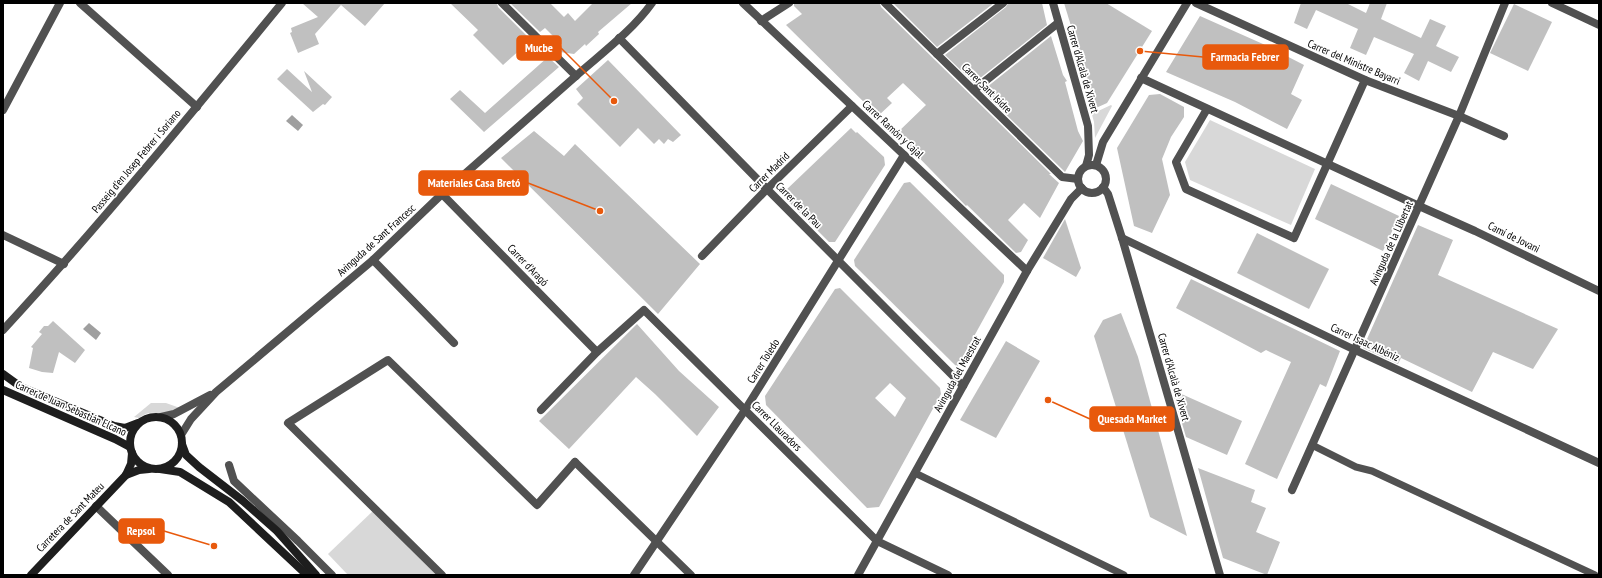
<svg xmlns="http://www.w3.org/2000/svg" width="1602" height="578" viewBox="0 0 1602 578" font-family="'PT Sans Narrow',sans-serif">
<style>
.green{fill:#d8d8d8}
.water{fill:#9f9f9f}
.building{fill:#c0c0c0;fill-rule:evenodd}
.lines{fill:none;stroke-linecap:round;stroke-linejoin:round}
.service{stroke:#515151;stroke-width:7}
.pedestrian{stroke:#515151;stroke-width:8}
.minor{stroke:#515151;stroke-width:8}
.tertiary{stroke:#515151;stroke-width:8}
.secondary{stroke:#1e1e1e;stroke-width:8}
.labels{text-anchor:middle;dominant-baseline:central;stroke-width:3.5;stroke-linejoin:round;paint-order:stroke}
.street-label{font-size:11px;fill:#000;stroke:#fff}
.leader{fill:none;stroke:#e8590c;stroke-width:1.5}
.callout-dot{fill:#e8590c;stroke:#fff;stroke-width:1.5}
.callout{fill:#e8590c;stroke:#e8590c;stroke-width:1.5}
.callout-label{font-size:12px;text-anchor:middle;font-weight:bold;fill:#fff}
</style>
<rect width="100%" height="100%" fill="#fff"/>
<!-- green -->
<g class="green">
<path d="M1111,105L1112,106L1095,138L1094,122L1091,111L1096,112Z"/>
<path d="M1210,120L1315,169L1291,225L1190,180L1185,162Z"/>
<path d="M151,403H166L180,408C177,409 174,412 171,413C159,416 152,408 139,418L134,417Z"/>
<path d="M375,509L442,575H348L328,554Z"/>
</g>
<!-- water -->
<g class="water">
<path d="M292,115L303,125L298,131L286,121Z"/>
<path d="M89,323L101,333L96,340L83,329Z"/>
</g>
<!-- building -->
<g class="building">
<path d="M302,3H385L365,26L341,5L315,34L319,44L298,53L290,33L292,32L291,28L318,17Z"/>
<path d="M450,3H497L498,7L531,40L503,65L473,35L478,30Z"/>
<path d="M510,3H550L564,17L568,13L575,21L593,3H632L598,32L599,34L586,46L585,44L574,54L560,52L557,49L562,45L545,28L540,32Z"/>
<path d="M794,3H880L881,7L1051,174H1049L1059,183L1040,218L1024,203L1008,220L1028,240L1021,252L1016,253L967,205L966,206L896,134L926,105L903,83L887,98L892,103L878,116L786,25L802,14L794,6Z"/>
<path d="M893,3H994L937,47Z"/>
<path d="M1008,3H1042L1047,25L974,83L945,55L1006,7Z"/>
<path d="M1064,3H1106L1152,31L1107,103L1096,108Z"/>
<path d="M1301,3H1346L1366,13L1370,3H1387L1381,19L1421,38L1430,19L1446,26L1436,46L1459,57L1451,72L1428,61L1419,81L1404,73L1414,54L1374,37L1366,55L1350,48L1358,29L1316,10L1307,29L1294,23Z"/>
<path d="M1514,4L1552,22L1528,71L1490,53Z"/>
<path d="M1200,16L1263,44L1304,65L1291,94L1302,100L1287,129L1235,102L1166,72Z"/>
<path d="M1051,36L1063,75L1067,81L1065,82L1078,131L1083,141L1065,172L982,91Z"/>
<path d="M548,57L559,67L484,132L450,99L460,90L485,113Z"/>
<path d="M608,60L681,135L673,142L668,139L664,144L659,139L654,144L638,128L620,147L577,104L583,98L576,89Z"/>
<path d="M287,69L312,92L304,71L332,97L325,105L323,104L313,112L277,79Z"/>
<path d="M1160,94L1184,107V117L1171,137L1162,159L1170,195L1152,233L1134,226L1117,148L1149,95Z"/>
<path d="M851,128L856,133L857,132L884,157L885,165L835,242H829L785,198L784,192Z"/>
<path d="M534,131L564,156L575,144L700,264L658,314L501,158Z"/>
<path d="M910,182L1004,275V282L957,367L855,266L854,260L904,183Z"/>
<path d="M1331,184L1399,216L1383,251L1315,219Z"/>
<path d="M1065,219L1081,268L1076,277L1043,258Z"/>
<path d="M1418,225L1453,240L1438,275L1558,329L1533,369L1493,352L1472,392L1401,358L1398,364L1363,348Z"/>
<path d="M1257,233L1329,269L1309,309L1237,273Z"/>
<path d="M1191,279L1340,351L1326,387L1320,384L1277,479L1245,464L1291,362L1266,350L1261,353L1176,308Z"/>
<path d="M840,288L940,388L941,394L879,507L867,508L766,405L765,396L835,289ZM890,383L906,398L895,417L875,398Z"/>
<path d="M1121,313L1138,357L1187,536L1150,517L1094,336L1103,320Z"/>
<path d="M53,321L85,350L75,363L59,352L53,373L42,372L29,368L33,348L31,347L42,334L39,332L44,326H48Z"/>
<path d="M637,324L679,371L719,407L697,436L655,394L636,377L569,449L539,421Z"/>
<path d="M1006,341L1040,361L996,438L960,420Z"/>
<path d="M1177,392L1242,421L1227,455L1186,437L1174,396Z"/>
<path d="M1198,468L1255,490L1251,502L1266,508L1256,532L1280,542L1267,575L1223,558Z"/>
</g>
<g class="lines">
<!-- service -->
<g class="service">
<path d="M1312,445L1356,467L1372,471L1595,575"/>
<path d="M915,473L1124,575"/>
</g>
<!-- pedestrian -->
<g class="pedestrian">
<path d="M619,38L767,189"/>
<path d="M576,76C602,53 632,31 652,3"/>
<path d="M1141,78L1419,206"/>
<path d="M1207,109L1176,162L1186,189L1294,238L1365,80"/>
<path d="M229,465L234,481L298,541L332,575"/>
<path d="M442,575L288,423L388,360L537,505L575,462"/>
</g>
<!-- minor -->
<g class="minor">
<path d="M80,3L197,107"/>
<path d="M502,3L576,76"/>
<path d="M743,3L1027,271"/>
<path d="M885,3L1062,177L1078,179"/>
<path d="M1053,3L1088,126L1089,155L1086,166"/>
<path d="M1196,3L1365,80L1459,116L1504,136"/>
<path d="M1552,3L1599,25"/>
<path d="M761,21L789,3"/>
<path d="M937,54L1003,3"/>
<path d="M974,90L1058,23"/>
<path d="M3,110L60,3"/>
<path d="M767,189L963,386"/>
<path d="M442,194L597,352"/>
<path d="M1419,206L1475,231L1599,291"/>
<path d="M3,235L64,264"/>
<path d="M1122,238L1355,350L1599,463"/>
<path d="M702,256L767,189L852,106"/>
<path d="M373,260L454,343"/>
<path d="M3,330C100,225 191,114 282,3"/>
<path d="M541,410L597,352L644,310L877,541L948,575"/>
<path d="M575,462L691,575"/>
<path d="M1292,490L1459,116L1505,3"/>
<path d="M96,506L168,575"/>
<path d="M634,575L745,410L904,155"/>
</g>
<!-- tertiary -->
<g class="tertiary">
<path d="M1096,165L1103,142L1187,3"/>
<circle cx="1092" cy="179" r="14"/>
<path d="M1103,187L1108,194L1122,238L1220,575"/>
<path d="M161,417L174,414L210,395"/>
<path d="M181,435L191,419L216,392L373,260L442,194L576,76"/>
<path d="M858,575L1027,271L1071,199L1082,188"/>
</g>
<!-- secondary -->
<g class="secondary">
<path d="M3,374L21,387L114,426L125,428L138,423"/>
<path d="M3,390L115,439L130,447"/>
<circle cx="156" cy="443" r="26"/>
<path d="M182,444L186,455L199,467L243,501L277,531L316,575"/>
<path d="M160,469L180,472L229,502L307,575"/>
<path d="M126,475L139,470L149,469"/>
<path d="M31,575L126,475L131,464L132,453"/>
</g>
</g>
<g class="labels">
<!-- street labels -->
<g class="street-label">
<text transform="translate(1354 62) rotate(23)">Carrer del Ministre Bayarri</text>
<text transform="translate(1083 69) rotate(74)">Carrer d'Alcalà de Xivert</text>
<text transform="translate(987 88) rotate(45)">Carrer Sant Isidre</text>
<text transform="translate(893 129) rotate(43)">Carrer Ramón y Cajal</text>
<text transform="translate(136 161) rotate(-50)">Passeig d'en Josep Febrer i Soriano</text>
<text transform="translate(769 172) rotate(-45)">Carrer Madrid</text>
<text transform="translate(799 205) rotate(45)">Carrer de la Pau</text>
<text transform="translate(1514 237) rotate(26)">Camí de Jovani</text>
<text transform="translate(376 240) rotate(-42)">Avinguda de Sant Francesc</text>
<text transform="translate(1391 243) rotate(-66)">Avinguda de la Llibertat</text>
<text transform="translate(528 265) rotate(46)">Carrer d'Aragó</text>
<text transform="translate(1365 342) rotate(25)">Carrer Isaac Albéniz</text>
<text transform="translate(763 361) rotate(-58)">Carrer Toledo</text>
<text transform="translate(957 374) rotate(-61)">Avinguda del Maestrat</text>
<text transform="translate(1174 377) rotate(74)">Carrer d'Alcalà de Xivert</text>
<text transform="translate(71 408) rotate(24)">Carrer de Juan Sebastián Elcano</text>
<text transform="translate(777 426) rotate(45)">Carrer Llauradors</text>
<text transform="translate(70 517) rotate(-46)">Carretera de Sant Mateu</text>
</g>
</g>
<!-- callouts -->
<path class="leader" d="M614 101L561 48M1140 51L1203 57M600 211L528 183M1048 400L1090 419M214 546L164 531"/>
<g class="callout-dot">
<circle cx="614" cy="101" r="4"/>
<circle cx="1140" cy="51" r="4"/>
<circle cx="600" cy="211" r="4"/>
<circle cx="1048" cy="400" r="4"/>
<circle cx="214" cy="546" r="4"/>
</g>
<g class="callout">
<rect x="517" y="36" width="44" height="24" rx="4"/>
<rect x="1203" y="45" width="85" height="24" rx="4"/>
<rect x="419" y="171" width="109" height="24" rx="4"/>
<rect x="1090" y="407" width="84" height="24" rx="4"/>
<rect x="119" y="519" width="45" height="24" rx="4"/>
</g>
<g class="callout-label">
<text x="539" y="52">Mucbe</text>
<text x="1245" y="61">Farmacia Febrer</text>
<text x="474" y="187">Materiales Casa Bretó</text>
<text x="1132" y="423">Quesada Market</text>
<text x="141" y="535">Repsol</text>
</g>
<!-- border -->
<rect width="1602" height="578" fill="none" stroke="#000000" stroke-width="8"/>
</svg>
